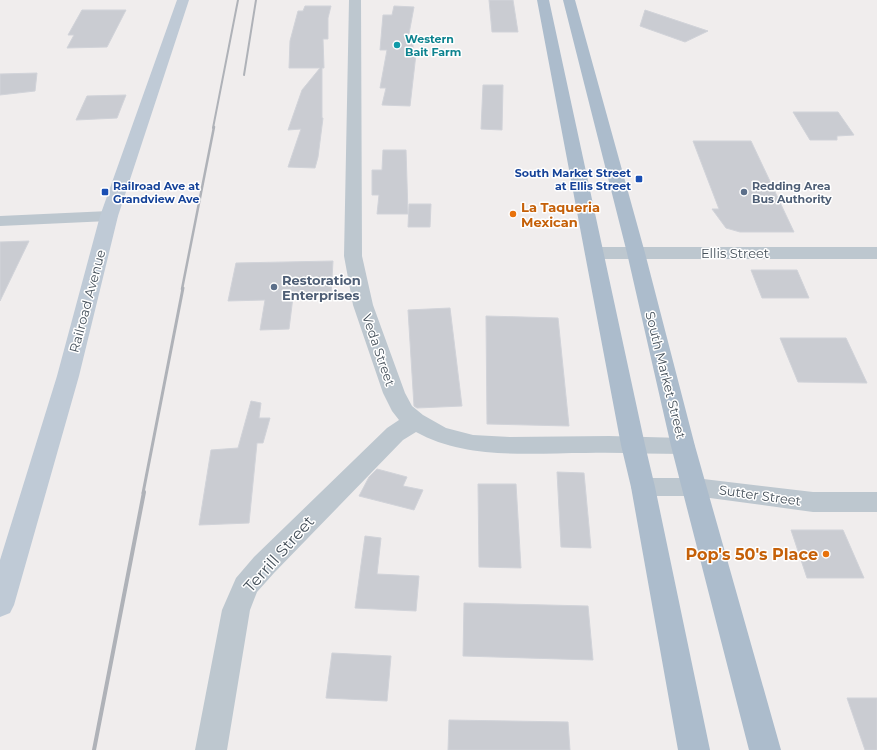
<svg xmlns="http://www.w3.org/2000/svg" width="877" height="750" viewBox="0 0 877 750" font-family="Montserrat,sans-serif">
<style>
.building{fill:#caccd2;stroke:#d1d3d9}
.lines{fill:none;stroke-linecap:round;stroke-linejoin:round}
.minor{fill:#bdc7cf;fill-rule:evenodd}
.secondary{fill:#bfcad6;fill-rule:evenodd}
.primary{fill:#acbccc;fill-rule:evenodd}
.rail-far3{stroke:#afb2b8;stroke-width:2}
.rail-far2{stroke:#afb2b8;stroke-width:2.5}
.rail-far1{stroke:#afb2b8;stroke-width:3}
.rail{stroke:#afb2b8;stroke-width:4}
.culture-dot{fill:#0f9aa8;stroke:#fff;stroke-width:1.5}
.transit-dot{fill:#1a4fb4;stroke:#fff;stroke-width:1.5}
.service-dot{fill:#5c6f8a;stroke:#fff;stroke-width:1.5}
.food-dot{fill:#e8710a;stroke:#fff;stroke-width:1.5}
.labels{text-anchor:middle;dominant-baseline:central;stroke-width:3;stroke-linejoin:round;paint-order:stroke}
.far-culture-label{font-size:11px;font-weight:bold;fill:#0d838f;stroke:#fff;text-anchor:start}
.far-transit-label{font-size:11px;font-weight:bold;fill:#164399;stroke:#fff;text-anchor:end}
.far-service-label{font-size:11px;font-weight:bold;fill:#4e5e75;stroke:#fff;text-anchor:start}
.food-label{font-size:13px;font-weight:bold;fill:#c56008;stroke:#fff;text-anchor:start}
.street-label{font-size:13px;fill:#45505a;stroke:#fff}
.service-label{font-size:13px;font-weight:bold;fill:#4e5e75;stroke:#fff;text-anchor:start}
.near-street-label{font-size:16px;fill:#45505a;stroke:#fff}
.near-food-label{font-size:16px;font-weight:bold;fill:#c56008;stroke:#fff;text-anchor:end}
</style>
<rect width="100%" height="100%" fill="#f0eded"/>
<!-- building -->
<g class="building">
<path d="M489,0H513L518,32H492Z"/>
<path d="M305,6H331L328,18V39H323L324,68H322V118H323L318,157L315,168L288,167L301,129L288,130L302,90L320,68H289L290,41L298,11H303Z"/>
<path d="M394,6L414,7L408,39H413V54H416L410,106L382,105L386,88H380L387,50H380L383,15H392Z"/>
<path d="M82,10H126L107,47L67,48L74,35H68Z"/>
<path d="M645,10L708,31L685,42L640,26Z"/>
<path d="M37,73L35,91L0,95V74Z"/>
<path d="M483,85H503L502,130L481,129Z"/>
<path d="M126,95L117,118L76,120L87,96Z"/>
<path d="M793,112H838L854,135L837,136V140H810Z"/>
<path d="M693,141H751L794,232H740L726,228L712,209H719Z"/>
<path d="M383,150H406L408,214H377L379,195H372V170H382Z"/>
<path d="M409,204H431L430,227H408Z"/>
<path d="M29,241L0,301V242Z"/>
<path d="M333,261L331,296L293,297L289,329L260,330L265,300L228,301L236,263Z"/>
<path d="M751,270H797L809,298H762Z"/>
<path d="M450,308L462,406L417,408L414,406L408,310Z"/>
<path d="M486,316L558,318L569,426L487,424Z"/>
<path d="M780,338H846L867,383L798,382Z"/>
<path d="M251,401L261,403L259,418H270L263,443H257L249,523L199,525L211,450L238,448Z"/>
<path d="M377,469L407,477L403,486L423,490L414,510L359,496L369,477Z"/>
<path d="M557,472L584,473L591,548L561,547Z"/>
<path d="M478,484H516L521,568L479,567Z"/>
<path d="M791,530H843L864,578H807Z"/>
<path d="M365,536L381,538L377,574L419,576L416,611L355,608Z"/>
<path d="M464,603L588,606L593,660L463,656Z"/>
<path d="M332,653L391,656L387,701L326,698Z"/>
<path d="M847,698H877V750H865Z"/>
<path d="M449,720L568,722L570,750H448Z"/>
</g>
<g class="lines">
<!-- minor -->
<g class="minor">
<path d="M349,0H361L362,256L373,305L405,393L412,406L423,415L446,428L473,435L510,437L609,436L683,438L691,440L695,446L691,452L683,454C651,454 618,452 586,453C529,453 467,460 416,432L403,440L274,573L257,592L250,610L227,750H195L222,610L236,578L254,557L387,428L399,420L392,411L383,393L353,305L344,256Z"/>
<path d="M109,211L115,212L118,216L115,220L109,221L0,226V216Z"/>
<path d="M594,247H877V259H594L587,257L585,253L587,249Z"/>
<path d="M643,478H695L813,492H877V512H813L695,496H643L634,494L631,487L634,480Z"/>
</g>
<!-- secondary -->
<path class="secondary" d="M177,0H189L118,216L79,376L14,605L10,613L0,617V560L57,376L100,216Z"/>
<!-- primary -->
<g class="primary">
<path d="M537,0H549L645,445L655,487L710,750H678L631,487L621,445Z"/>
<path d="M563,0H575L645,253L695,446L781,750H749L671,446L627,253Z"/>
</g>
<!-- rail-far3 -->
<g class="rail-far3">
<path d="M244,75L256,0"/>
<path d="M213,128L238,0"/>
</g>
<!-- rail-far2 -->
<path class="rail-far2" d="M182,289L214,127"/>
<!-- rail-far1 -->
<path class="rail-far1" d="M143,493L183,288"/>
<!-- rail -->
<path class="rail" d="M94,750L144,492"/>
</g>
<!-- markers -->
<circle class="culture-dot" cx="397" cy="45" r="4"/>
<g class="transit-dot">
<rect x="635" y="175" width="8" height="8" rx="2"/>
<rect x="101" y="188" width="8" height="8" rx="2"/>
</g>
<g class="service-dot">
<circle cx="744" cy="192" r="4"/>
<circle cx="274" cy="287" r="4"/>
</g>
<g class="food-dot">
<circle cx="513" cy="214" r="4"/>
<circle cx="826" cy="554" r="4"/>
</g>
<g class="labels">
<!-- far-culture labels -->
<g class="far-culture-label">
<text x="405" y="39">Western<tspan x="405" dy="13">Bait Farm</tspan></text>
</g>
<!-- far-transit labels -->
<g class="far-transit-label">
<text x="631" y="173">South Market Street<tspan x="631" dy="13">at Ellis Street</tspan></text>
<text x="113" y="186" text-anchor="start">Railroad Ave at<tspan x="113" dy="13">Grandview Ave</tspan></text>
</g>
<!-- far-service labels -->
<g class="far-service-label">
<text x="752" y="186">Redding Area<tspan x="752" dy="13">Bus Authority</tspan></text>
</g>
<!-- food labels -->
<g class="food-label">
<text x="521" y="207">La Taqueria<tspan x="521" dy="15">Mexican</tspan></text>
</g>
<!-- street labels -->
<g class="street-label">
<text x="735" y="253">Ellis Street</text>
<text transform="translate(87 301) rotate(-75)">Railroad Avenue</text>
<text transform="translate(379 350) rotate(71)">Veda Street</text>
<text transform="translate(666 375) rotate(76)">South Market Street</text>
<text transform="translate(760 495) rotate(8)">Sutter Street</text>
</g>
<!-- service labels -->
<g class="service-label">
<text x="282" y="280">Restoration<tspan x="282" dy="15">Enterprises</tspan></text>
</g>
<!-- near-street labels -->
<g class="near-street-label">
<text transform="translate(279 554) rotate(-48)">Terrill Street</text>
</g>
<!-- near-food labels -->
<g class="near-food-label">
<text x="818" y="554">Pop's 50's Place</text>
</g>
</g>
</svg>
